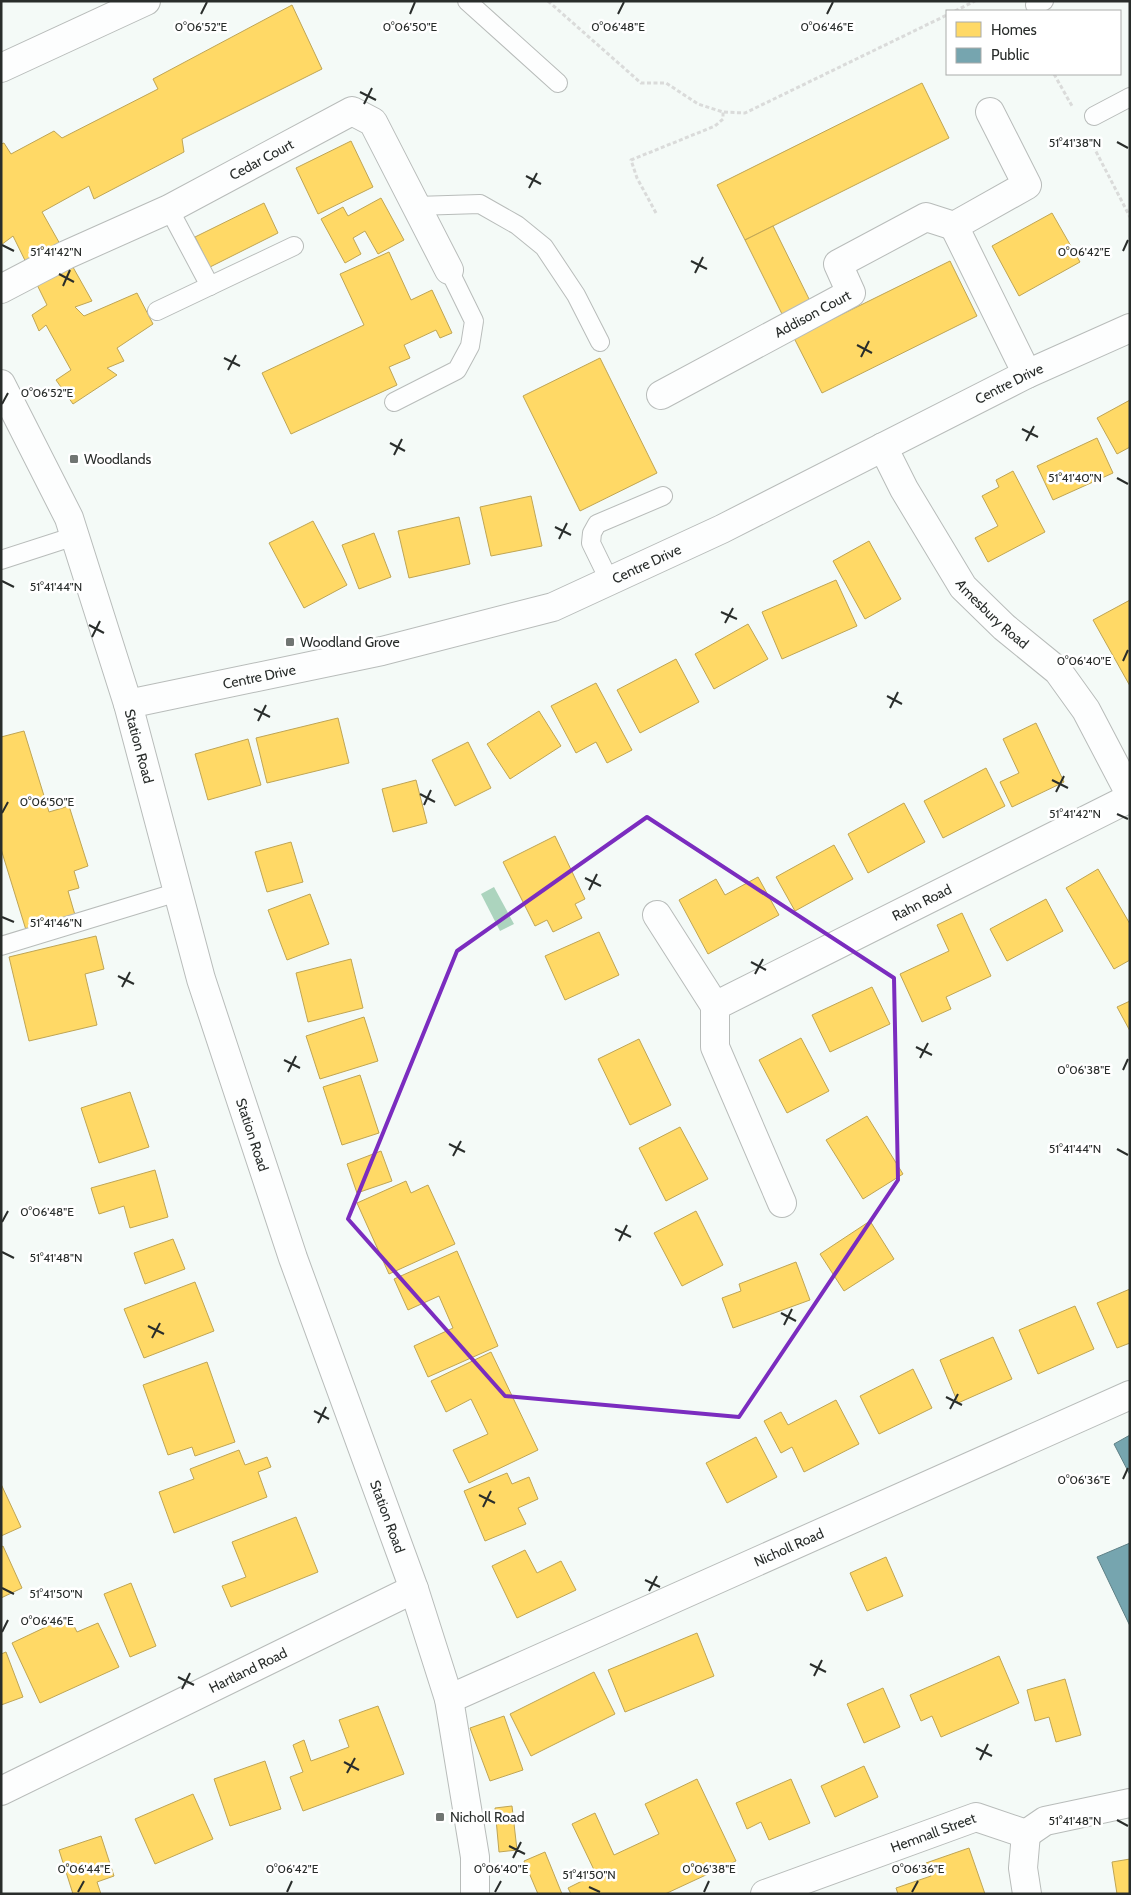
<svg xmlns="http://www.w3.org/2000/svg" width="1131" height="1895" viewBox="0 0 1131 1895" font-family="Cabin,sans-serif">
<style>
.water{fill:#acd4be}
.homes{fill:#ffd966;stroke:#bfa554}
.public{fill:#76a5af;stroke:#5f8187}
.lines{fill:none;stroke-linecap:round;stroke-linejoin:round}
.service-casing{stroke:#b8bcba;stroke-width:20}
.minor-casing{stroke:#b8bcba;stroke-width:30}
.tertiary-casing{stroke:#b8bcba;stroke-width:30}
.path{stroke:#dadbda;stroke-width:3;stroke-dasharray:4 2.5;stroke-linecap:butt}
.service{stroke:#fdfefe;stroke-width:18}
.minor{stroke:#fdfefe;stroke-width:28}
.tertiary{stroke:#fdfefe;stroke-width:28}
.marked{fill:none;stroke:#7b2cbf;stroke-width:4;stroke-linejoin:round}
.ticks{fill:none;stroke:#292d2b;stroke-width:2}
.poi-dot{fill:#707572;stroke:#fff;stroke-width:2}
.labels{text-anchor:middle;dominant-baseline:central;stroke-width:5;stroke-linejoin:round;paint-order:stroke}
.street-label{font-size:14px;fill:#292d2b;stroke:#fff}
.poi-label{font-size:14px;fill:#292d2b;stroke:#fff;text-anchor:start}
.ticks-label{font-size:12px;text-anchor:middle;fill:#292d2b;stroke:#fff;stroke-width:5;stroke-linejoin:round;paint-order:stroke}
</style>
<rect width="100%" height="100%" fill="#f4faf7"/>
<!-- water -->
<path class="water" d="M494,887L514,924L500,931L481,894Z"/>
<!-- homes -->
<g class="homes">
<path d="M292,5L322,69L182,139L184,152L94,199L89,186L42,212L92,301L75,307L84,316L137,293L153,324L117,348L124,361L107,368L117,375L73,404L56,380L71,370L46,325L39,331L32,315L47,305L13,236L1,245V144L4,143L11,154L54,131L62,138L158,89L153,79Z"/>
<path d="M922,83L949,138L745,240L717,185Z"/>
<path d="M351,141L373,187L318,214L296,168Z"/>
<path d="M381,198L404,240L378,254L365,231L353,238L361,254L345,263L321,219L343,207L348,216Z"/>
<path d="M264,203L278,233L210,267L195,237Z"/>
<path d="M1052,213L1080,262L1019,296L992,246Z"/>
<path d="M773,226L811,303L794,338L745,240Z"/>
<path d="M389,252L411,300L432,290L452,333L440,338L436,330L404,345L410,358L389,367L397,385L291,434L262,373L364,325L340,274Z"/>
<path d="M950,261L977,316L822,393L794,338Z"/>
<path d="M600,358L657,473L580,511L523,396Z"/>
<path d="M1130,400V447L1117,454L1097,418Z"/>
<path d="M1097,438L1113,473L1053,500L1037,466Z"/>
<path d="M1013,471L1045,532L988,562L975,538L998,526L982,496L999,487L996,480Z"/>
<path d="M531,496L542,546L491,556L480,507Z"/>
<path d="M459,517L470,564L409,578L398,531Z"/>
<path d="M313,521L347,585L304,608L269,543Z"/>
<path d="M374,533L391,577L359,589L342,545Z"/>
<path d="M869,541L901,599L865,619L833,561Z"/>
<path d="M836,580L857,626L782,659L762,612Z"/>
<path d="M1130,600V686L1093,620Z"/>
<path d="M748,624L768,659L714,689L695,654Z"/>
<path d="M676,659L699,702L640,733L617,690Z"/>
<path d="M596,683L632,750L607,763L596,742L576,753L551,706Z"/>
<path d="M539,711L561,746L510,779L487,744Z"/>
<path d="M338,718L349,763L267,783L256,738Z"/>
<path d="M1036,723L1064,782L1012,807L1000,782L1019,773L1003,739Z"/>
<path d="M24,731L49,812L69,806L88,866L74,871L79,888L68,891L75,915L26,930L1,849V737Z"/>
<path d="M248,739L261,785L208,800L195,754Z"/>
<path d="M468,742L491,788L455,806L432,760Z"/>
<path d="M986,768L1005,806L943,838L924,801Z"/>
<path d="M416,780L427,823L393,832L382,789Z"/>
<path d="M904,803L925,842L868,873L848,834Z"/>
<path d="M555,836L585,899L575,904L582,918L553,932L547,920L535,926L503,862Z"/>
<path d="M291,842L303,882L267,892L255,852Z"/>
<path d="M834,845L853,879L795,911L776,877Z"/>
<path d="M1098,869L1130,924V960L1114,969L1066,888Z"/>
<path d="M758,877L779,915L708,954L679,900L716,879L725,895Z"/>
<path d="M310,894L329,944L287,960L268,910Z"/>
<path d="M1046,899L1063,931L1007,961L990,929Z"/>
<path d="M962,913L991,976L946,997L951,1009L922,1022L900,974L949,951L937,925Z"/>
<path d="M599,932L619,975L565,1000L545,956Z"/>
<path d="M96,936L104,969L85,974L97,1025L29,1041L9,957Z"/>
<path d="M351,959L363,1008L308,1022L296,973Z"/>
<path d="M872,987L890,1024L830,1052L812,1015Z"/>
<path d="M1130,1001V1031L1117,1007Z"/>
<path d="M364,1017L378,1061L320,1079L306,1036Z"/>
<path d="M801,1038L829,1091L787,1113L759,1060Z"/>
<path d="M639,1039L671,1105L630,1125L598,1059Z"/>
<path d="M360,1075L379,1133L342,1145L323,1087Z"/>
<path d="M130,1092L149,1147L99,1163L81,1108Z"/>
<path d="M867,1116L903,1174L863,1199L826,1140Z"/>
<path d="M680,1127L708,1179L666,1201L639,1148Z"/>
<path d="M381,1151L392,1181L357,1193L347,1164Z"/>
<path d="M155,1170L168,1217L130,1228L124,1206L99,1214L91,1188Z"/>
<path d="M406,1181L411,1193L428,1185L455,1244L389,1274L357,1203Z"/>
<path d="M696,1211L723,1265L682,1286L654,1233Z"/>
<path d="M870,1221L894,1259L844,1291L820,1254Z"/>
<path d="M173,1239L185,1269L145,1284L134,1253Z"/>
<path d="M457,1251L498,1346L428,1377L414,1346L453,1328L439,1296L408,1310L394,1279Z"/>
<path d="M796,1262L810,1300L733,1328L722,1298L741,1291L739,1284Z"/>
<path d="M195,1282L214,1331L144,1358L124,1309Z"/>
<path d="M1130,1289V1343L1117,1348L1097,1303Z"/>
<path d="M1075,1306L1094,1349L1038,1374L1019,1330Z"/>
<path d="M993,1337L1012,1379L958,1403L940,1360Z"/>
<path d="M491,1352L538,1450L469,1483L453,1450L488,1434L471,1399L446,1412L431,1381Z"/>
<path d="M207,1362L235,1442L195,1456L192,1447L168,1455L143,1385Z"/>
<path d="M913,1369L932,1408L879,1434L860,1396Z"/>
<path d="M836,1400L859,1444L804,1472L792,1447L781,1453L764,1421L781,1412L788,1425Z"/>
<path d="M756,1437L777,1477L727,1503L706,1463Z"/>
<path d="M239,1450L245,1465L267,1457L271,1467L258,1472L267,1497L174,1533L159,1492L194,1479L190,1469Z"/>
<path d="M507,1473L512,1484L529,1477L538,1499L518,1508L526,1524L485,1541L464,1491Z"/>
<path d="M1,1484L21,1527L1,1536Z"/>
<path d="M296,1517L318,1572L231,1607L222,1586L246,1577L232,1542Z"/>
<path d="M3,1546L22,1588L1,1598V1547Z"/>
<path d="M525,1550L537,1573L561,1561L576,1590L517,1618L492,1566Z"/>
<path d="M886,1557L903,1596L867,1611L850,1573Z"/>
<path d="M131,1583L156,1646L130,1657L104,1594Z"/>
<path d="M69,1616L77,1632L98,1623L119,1667L40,1703L12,1643Z"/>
<path d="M697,1633L714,1676L625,1712L608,1670Z"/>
<path d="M6,1652L23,1697L1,1705V1654Z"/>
<path d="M999,1656L1019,1703L941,1737L932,1716L921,1721L910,1695Z"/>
<path d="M594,1672L615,1714L531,1756L510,1714Z"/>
<path d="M1065,1679L1081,1735L1056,1742L1049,1717L1035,1721L1027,1690Z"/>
<path d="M883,1688L900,1727L864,1743L847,1704Z"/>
<path d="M378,1706L404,1774L303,1811L290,1777L303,1772L293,1745L304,1740L311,1761L349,1747L339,1720Z"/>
<path d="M504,1716L523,1770L490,1781L470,1728Z"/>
<path d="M265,1761L281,1809L230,1826L214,1779Z"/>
<path d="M864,1766L878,1797L835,1817L821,1786Z"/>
<path d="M697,1779L736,1861L665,1894H571L568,1888L596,1874L572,1824L595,1813L614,1855L659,1834L645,1804Z"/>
<path d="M791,1779L810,1823L769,1840L761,1822L747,1829L736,1803Z"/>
<path d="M193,1794L213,1839L155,1864L135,1819Z"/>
<path d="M512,1806L517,1850L499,1852L495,1808Z"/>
<path d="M101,1836L114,1876L97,1882L101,1894H73L59,1850Z"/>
<path d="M969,1848L985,1894H898L896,1888L931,1876L926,1863Z"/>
<path d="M545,1852L562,1894H538L524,1861Z"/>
<path d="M1130,1859V1894H1117L1112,1862Z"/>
</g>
<!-- public -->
<g class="public">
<path d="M1130,1435V1475L1114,1444Z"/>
<path d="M1130,1543V1626L1097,1557Z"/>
</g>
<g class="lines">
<defs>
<g id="service">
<path d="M467,1L558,83"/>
<path d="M1035,5L1044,1"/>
<path d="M1094,116L1130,97"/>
<path d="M416,206L480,204L517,225L544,247L576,295L600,342"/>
<path d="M169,209L210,286"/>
<path d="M157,311L294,246"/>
<path d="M394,402L457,370L470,346L474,321L449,270"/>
<path d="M1,560L75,536"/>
<path d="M609,580L591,543L592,533L597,524L663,496"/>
<path d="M1,946L178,892"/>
</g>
<g id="minor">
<path d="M1,68L146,1"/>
<path d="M990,112L1027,185L954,226L1027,374"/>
<path id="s1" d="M1,289L66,255L169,209L352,111L373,122L449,270"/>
<path id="s2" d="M661,395L851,293L838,264L926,217L954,226"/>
<path id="s3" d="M883,447L904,489L963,587L1004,627L1058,671L1086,710L1130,794"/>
<path id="s4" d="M128,704L382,651L553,607L722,529L1027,374L1130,328"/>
<path d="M657,915L715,1006"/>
<path id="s5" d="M782,1203L715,1047V1006L1130,798"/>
<path id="s6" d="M449,1699L1130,1395"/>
<path id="s7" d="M1,1791L414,1589"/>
<path d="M1026,1834L1045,1821L1130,1803"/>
<path d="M1026,1834L1023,1868L1027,1894"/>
<path id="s8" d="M765,1894L976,1817L1026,1834"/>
</g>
<g id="tertiary">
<path id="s9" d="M1,384L69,518L128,704L201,979L293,1258L414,1589L449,1699L475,1857V1894"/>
</g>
</defs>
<!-- service casing -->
<use href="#service" class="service-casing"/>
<!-- minor casing -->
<use href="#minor" class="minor-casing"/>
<!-- tertiary casing -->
<use href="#tertiary" class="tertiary-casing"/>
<!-- path -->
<g class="path">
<path d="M548,1L641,83H666L698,104L723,112L745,113L947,15"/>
<path d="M955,11L975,1"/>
<path d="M1054,74L1072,106"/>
<path d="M1090,140L1130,217"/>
<path d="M656,213L637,178L631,160L715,126L723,119V112"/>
</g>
<!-- service -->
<use href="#service" class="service"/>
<!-- minor -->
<use href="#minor" class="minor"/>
<!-- tertiary -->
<use href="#tertiary" class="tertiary"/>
</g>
<!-- marked area -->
<path class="marked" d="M647,817L894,978L898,1180L739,1417L505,1396L348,1219L457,951Z"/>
<!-- ticks -->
<path class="ticks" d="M201,14L207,2M410,14L415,2M618,14L624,2M827,14L833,2M360,92L376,100M364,104L372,88M1117,142L1128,148M526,176L541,184M529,188L537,173M2,245L14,251M1123,251L1128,240M691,261L707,269M695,273L703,257M59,274L74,282M63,286L70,270M857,345L872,353M861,357L869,341M224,358L240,366M228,370L236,355M2,404L8,393M1022,429L1038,437M1026,441L1034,426M390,443L405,451M394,455L402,439M1117,478L1128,484M555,527L571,535M559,539L567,523M2,581L14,587M721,612L737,619M725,623L733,608M89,625L104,633M92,637L100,621M1123,661L1128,650M887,696L902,704M890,708L898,692M254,709L270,717M258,721L266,705M1052,780L1068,788M1056,792L1064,776M420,794L435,802M424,805L431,790M2,813L8,802M1117,814L1128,819M585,878L601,886M589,890L597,874M2,917L14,922M751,962L766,970M755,974L763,959M118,976L134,984M122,987L130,972M916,1047L932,1055M920,1058L928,1043M284,1060L300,1068M1123,1070L1128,1059M288,1072L296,1056M449,1144L465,1152M1117,1149L1128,1155M453,1156L461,1141M2,1222L8,1211M615,1229L631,1237M619,1241L627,1225M2,1252L14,1258M781,1313L796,1321M784,1325L792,1309M148,1326L164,1334M152,1338L160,1323M946,1397L962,1405M950,1409L958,1394M314,1411L329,1419M318,1423L326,1407M1123,1479L1128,1468M479,1495L495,1503M483,1507L491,1491M645,1580L660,1587M2,1588L14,1594M649,1591L657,1576M2,1632L8,1620M810,1664L826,1672M814,1676L822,1660M178,1677L194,1685M182,1689L190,1673M976,1748L992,1756M980,1760L988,1744M344,1762L359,1770M347,1773L355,1758M1117,1820L1128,1826M509,1846L525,1854M513,1858L521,1842M589,1887L600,1892M78,1892L84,1881M287,1892L292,1881M495,1892L501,1881M704,1892L709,1881M912,1892L918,1881"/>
<!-- markers -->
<g class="poi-dot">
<rect x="69" y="454" width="10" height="10" rx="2.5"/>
<rect x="285" y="637" width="10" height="10" rx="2.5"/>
<rect x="435" y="1812" width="10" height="10" rx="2.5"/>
</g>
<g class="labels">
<!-- street labels -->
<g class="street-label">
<text stroke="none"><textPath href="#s1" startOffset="291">Cedar Court</textPath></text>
<text stroke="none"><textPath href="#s2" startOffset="172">Addison Court</textPath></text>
<text stroke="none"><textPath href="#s4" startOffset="944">Centre Drive</textPath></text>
<text stroke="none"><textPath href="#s4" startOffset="539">Centre Drive</textPath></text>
<text stroke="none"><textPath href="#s3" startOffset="201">Amesbury Road</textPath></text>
<text stroke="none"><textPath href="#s4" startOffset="134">Centre Drive</textPath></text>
<text stroke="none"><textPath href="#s9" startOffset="389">Station Road</textPath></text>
<text stroke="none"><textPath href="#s5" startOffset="442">Rahn Road</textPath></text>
<text stroke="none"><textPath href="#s9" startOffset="794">Station Road</textPath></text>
<text stroke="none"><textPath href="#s9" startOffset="1199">Station Road</textPath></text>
<text stroke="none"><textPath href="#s6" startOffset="372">Nicholl Road</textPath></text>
<text stroke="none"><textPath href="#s7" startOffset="275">Hartland Road</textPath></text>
<text stroke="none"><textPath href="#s8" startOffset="179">Hemnall Street</textPath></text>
</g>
<!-- poi labels -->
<g class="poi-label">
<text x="84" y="459">Woodlands</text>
<text x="300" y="642">Woodland Grove</text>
<text x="450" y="1817">Nicholl Road</text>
</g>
</g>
<g class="ticks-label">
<text x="201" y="31">0°06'52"E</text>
<text x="410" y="31">0°06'50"E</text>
<text x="618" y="31">0°06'48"E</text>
<text x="827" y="31">0°06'46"E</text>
<text x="1075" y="147">51°41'38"N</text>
<text x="56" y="256">51°41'42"N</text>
<text x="1084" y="256">0°06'42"E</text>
<text x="47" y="397">0°06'52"E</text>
<text x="1075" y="482">51°41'40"N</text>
<text x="56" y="591">51°41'44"N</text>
<text x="1084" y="665">0°06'40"E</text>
<text x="47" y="806">0°06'50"E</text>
<text x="1075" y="818">51°41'42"N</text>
<text x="56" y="927">51°41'46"N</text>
<text x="1084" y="1074">0°06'38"E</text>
<text x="1075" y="1153">51°41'44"N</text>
<text x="47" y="1216">0°06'48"E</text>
<text x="56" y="1262">51°41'48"N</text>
<text x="1084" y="1484">0°06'36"E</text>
<text x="56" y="1598">51°41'50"N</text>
<text x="47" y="1625">0°06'46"E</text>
<text x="1075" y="1825">51°41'48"N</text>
<text x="84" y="1873">0°06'44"E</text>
<text x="292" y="1873">0°06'42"E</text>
<text x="501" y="1873">0°06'40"E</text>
<text x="709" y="1873">0°06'38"E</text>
<text x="918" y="1873">0°06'36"E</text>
<text x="589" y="1879">51°41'50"N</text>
</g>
<!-- border -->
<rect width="1131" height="1895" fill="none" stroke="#292d2b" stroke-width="5"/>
<!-- legend -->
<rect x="946" y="10" width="175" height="65" fill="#ffffff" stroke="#a9abaa"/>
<rect x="956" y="22" width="25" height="15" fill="#ffd966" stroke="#a9abaa"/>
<text x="991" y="35" font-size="15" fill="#292d2b">Homes</text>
<rect x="956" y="48" width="25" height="15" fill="#76a5af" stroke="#a9abaa"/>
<text x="991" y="60" font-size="15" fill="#292d2b">Public</text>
</svg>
